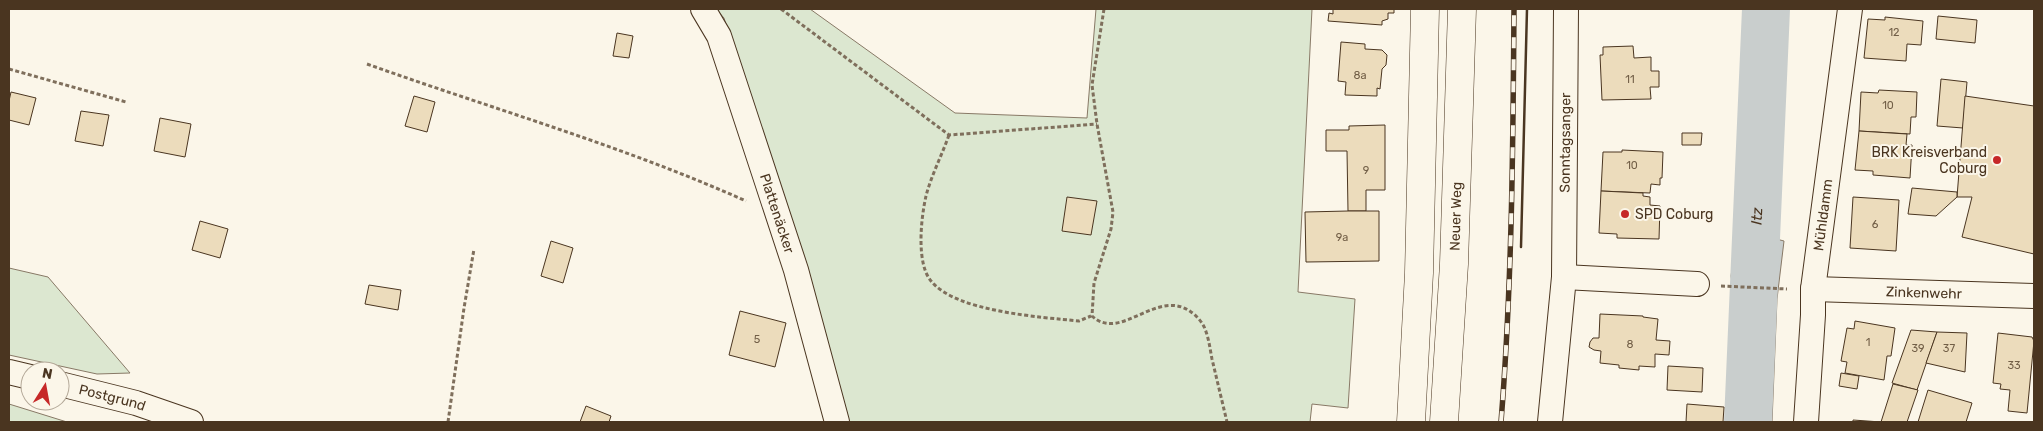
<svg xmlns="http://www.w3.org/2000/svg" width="2043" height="431" viewBox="0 0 2043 431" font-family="Rubik,sans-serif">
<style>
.green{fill:#dce7d0;stroke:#887966}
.water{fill:#c9cecd;stroke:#887966}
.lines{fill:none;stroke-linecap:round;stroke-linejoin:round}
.river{stroke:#c9cecd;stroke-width:48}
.building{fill:#ecdcbc;stroke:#4a3520}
.minor-casing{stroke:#4a3520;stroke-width:26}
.trunk-casing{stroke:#4a3520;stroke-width:29}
.path{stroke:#7f6f5c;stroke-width:3;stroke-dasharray:4 2.5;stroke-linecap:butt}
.minor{stroke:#fbf6e9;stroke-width:24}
.trunk{stroke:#fbf6e9;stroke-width:28}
.rail-casing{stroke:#4a3520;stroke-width:5.5}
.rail{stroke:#fbf6e9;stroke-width:4;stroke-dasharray:11;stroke-linecap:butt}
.wall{stroke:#4a3520;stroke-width:2.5}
.poi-dot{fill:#c62828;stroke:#fbf6e9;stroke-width:2}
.labels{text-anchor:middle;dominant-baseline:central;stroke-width:4;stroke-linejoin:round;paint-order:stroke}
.number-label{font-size:11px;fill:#725f47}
.street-label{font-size:14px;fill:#4a3520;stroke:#fbf6e9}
.poi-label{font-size:14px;fill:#4a3520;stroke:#fbf6e9;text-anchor:end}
.water-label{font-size:15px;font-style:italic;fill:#4a3520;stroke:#fbf6e9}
</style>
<rect width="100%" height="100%" fill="#fbf6e9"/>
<!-- green -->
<g class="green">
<path d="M716,9H810L955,113L1087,118L1096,9H1312L1298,292L1355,299L1348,408L1312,404L1310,422H846L724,18Z"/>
<path d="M9,268L48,277L130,373L97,374L9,355Z"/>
<path d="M9,404L67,422H9Z"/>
</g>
<!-- water -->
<path class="water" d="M1738,229L1784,241L1777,299L1772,422H1728L1734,294L1731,276Z"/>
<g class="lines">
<!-- river -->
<path class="river" id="s1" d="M1748,422L1766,9"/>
</g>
<!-- building -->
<g class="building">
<path d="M1333,9H1394V13H1388V19L1382,21V25L1328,21L1329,13L1333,14Z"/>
<path d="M1938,16L1977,20L1975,43L1936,39Z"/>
<path d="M1885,17L1923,21L1921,45L1907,44L1906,61L1864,58L1868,19L1885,20Z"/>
<path d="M617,33L633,36L629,58L613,56Z"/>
<path d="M1341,42L1365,44V49L1382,50L1387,55L1386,65L1382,69L1380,89L1377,88V96L1345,95L1346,82L1338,81Z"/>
<path d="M1633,46L1634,58L1651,57V71H1659V87H1650L1651,99L1602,100L1600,55H1603V47Z"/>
<path d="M1941,79L1967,82L1963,128L1937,126Z"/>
<path d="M1879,90L1917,92L1916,117H1911L1910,134L1859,131L1861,92L1878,93Z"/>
<path d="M11,92L36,98L29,125L9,120V101Z"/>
<path d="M414,96L435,102L427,132L405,126Z"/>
<path d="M1965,96L2034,106V254L1962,237L1972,197H1957Z"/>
<path d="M81,111L109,115L103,146L75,141Z"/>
<path d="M160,118L191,124L185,157L154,151Z"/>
<path d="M1385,125V190H1366V211H1348L1347,151H1326V130H1349V126Z"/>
<path d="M1859,131L1907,134L1906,145H1912L1910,178L1873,175V171L1855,170Z"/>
<path d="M1682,133H1702L1701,145H1682Z"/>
<path d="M1622,150L1663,152L1662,178H1660V185L1651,184L1650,193L1601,191L1603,152H1622Z"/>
<path d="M1912,188L1957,192V197L1936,216L1908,214Z"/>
<path d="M1601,191L1643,193V196L1650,197V205L1660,206L1659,239L1617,238V234L1599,233Z"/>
<path d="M1067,197L1097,201L1091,235L1062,231Z"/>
<path d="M1853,197L1899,200L1896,251L1850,248Z"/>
<path d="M1348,211H1379V261L1306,262L1305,212Z"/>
<path d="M200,221L228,229L220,258L192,250Z"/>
<path d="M551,241L573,248L563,283L541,276Z"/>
<path d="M369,285L401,290L398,310L365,304Z"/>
<path d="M740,311L786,323L775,367L729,355Z"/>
<path d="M1600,314L1643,316V317L1658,319L1656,340L1670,341L1669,355L1655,354V367L1639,366V370L1619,368V365L1600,363L1601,351L1594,350L1589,347L1590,342L1593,338H1599Z"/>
<path d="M1855,321L1895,328L1891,356H1887L1884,380L1845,373L1847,362L1841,361L1847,328L1854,329Z"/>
<path d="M1911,330L1937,332L1917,390L1892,383Z"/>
<path d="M1937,332L1967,333L1965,372L1926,363Z"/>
<path d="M1998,333L2032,337L2034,341L2027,413L2008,411L2010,390L2000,389L2001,384L1993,383Z"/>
<path d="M1668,366L1703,368L1702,392L1667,390Z"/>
<path d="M1841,373L1859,376L1857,389L1839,386Z"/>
<path d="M1893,384L1918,390L1907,422H1853V420L1881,422Z"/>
<path d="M1928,390L1972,403L1966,422H1918Z"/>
<path d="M1687,404L1724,407L1723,422H1686Z"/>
<path d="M586,406L611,416L609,422H580Z"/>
</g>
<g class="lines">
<defs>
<g id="minor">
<path id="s2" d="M703,9L719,36L796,270L837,422"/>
<path d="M1564,277L1697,284"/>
<path id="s3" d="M1813,289L2034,296"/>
<path d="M9,372L30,377"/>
<path id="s4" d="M60,384L136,403L191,422"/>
<path id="s5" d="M1550,422L1564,277L1566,9"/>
<path id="s6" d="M1806,422L1813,315V289L1850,9"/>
</g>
<g id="trunk">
<path d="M1411,422L1419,273L1425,9"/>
<path id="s7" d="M1444,422L1454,264L1462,9"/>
</g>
</defs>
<!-- minor casing -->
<use href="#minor" class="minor-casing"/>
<!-- trunk casing -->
<use href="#trunk" class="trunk-casing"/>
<!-- path -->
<g class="path">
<path d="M781,9L949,135L1097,124"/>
<path d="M1104,9L1092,85L1097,124L1113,212L1111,229L1094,283L1092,316C1121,343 1157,287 1191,312C1196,315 1203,323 1205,329C1209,339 1210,349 1212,359C1217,380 1222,401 1227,422"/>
<path d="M367,64C493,109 623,146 746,201"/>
<path d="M9,69L126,102"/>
<path d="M949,135C942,155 931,176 926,196C921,218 916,263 931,281C956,312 1041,317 1079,321L1091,316"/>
<path d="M1721,286L1787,289"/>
<path d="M448,422L464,308L474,249"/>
</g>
<!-- minor -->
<use href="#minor" class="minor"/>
<!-- trunk -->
<use href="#trunk" class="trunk"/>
<defs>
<path id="rail" d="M1501,422C1512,285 1513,147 1514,9"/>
</defs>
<!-- rail casing -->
<use href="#rail" class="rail-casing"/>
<!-- rail -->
<use href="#rail" class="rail"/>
<!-- wall -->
<path class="wall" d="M1521,247L1527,9"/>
</g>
<!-- markers -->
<g class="poi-dot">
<circle cx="1997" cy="160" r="5"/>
<circle cx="1625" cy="214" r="5"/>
</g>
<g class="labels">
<!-- number labels -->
<g class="number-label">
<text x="1894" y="32">12</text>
<text x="1360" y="75">8a</text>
<text x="1630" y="79">11</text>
<text x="1888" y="105">10</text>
<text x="1632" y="165">10</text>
<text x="1366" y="170">9</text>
<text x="1875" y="224">6</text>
<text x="1342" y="237">9a</text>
<text x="757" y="339">5</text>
<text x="1868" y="342">1</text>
<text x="1630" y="344">8</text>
<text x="1918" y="348">39</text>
<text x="1949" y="348">37</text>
<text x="2014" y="365">33</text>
</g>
<!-- street labels -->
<g class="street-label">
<text stroke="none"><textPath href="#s5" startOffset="280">Sonntagsanger</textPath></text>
<text stroke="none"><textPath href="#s2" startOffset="218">Plattenäcker</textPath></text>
<text stroke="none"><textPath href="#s6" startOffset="208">Mühldamm</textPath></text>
<text stroke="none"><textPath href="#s7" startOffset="206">Neuer Weg</textPath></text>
<text stroke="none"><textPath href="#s3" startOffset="111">Zinkenwehr</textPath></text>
<text stroke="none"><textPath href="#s4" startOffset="54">Postgrund</textPath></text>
</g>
<!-- poi labels -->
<g class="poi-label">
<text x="1987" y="152">BRK Kreisverband<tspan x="1987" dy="16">Coburg</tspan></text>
<text x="1635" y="214" text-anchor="start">SPD Coburg</text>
</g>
<!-- water labels -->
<g class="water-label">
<text stroke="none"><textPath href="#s1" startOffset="206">Itz</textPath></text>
</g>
</g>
<!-- border -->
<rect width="2043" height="431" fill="none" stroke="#4a3520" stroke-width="20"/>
<!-- north arrow -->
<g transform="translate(45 386) rotate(11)"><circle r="24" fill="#fbf6e9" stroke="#b4a999"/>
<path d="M0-4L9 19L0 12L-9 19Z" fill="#c62828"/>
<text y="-8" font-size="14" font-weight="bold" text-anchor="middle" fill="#4a3520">N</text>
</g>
</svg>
